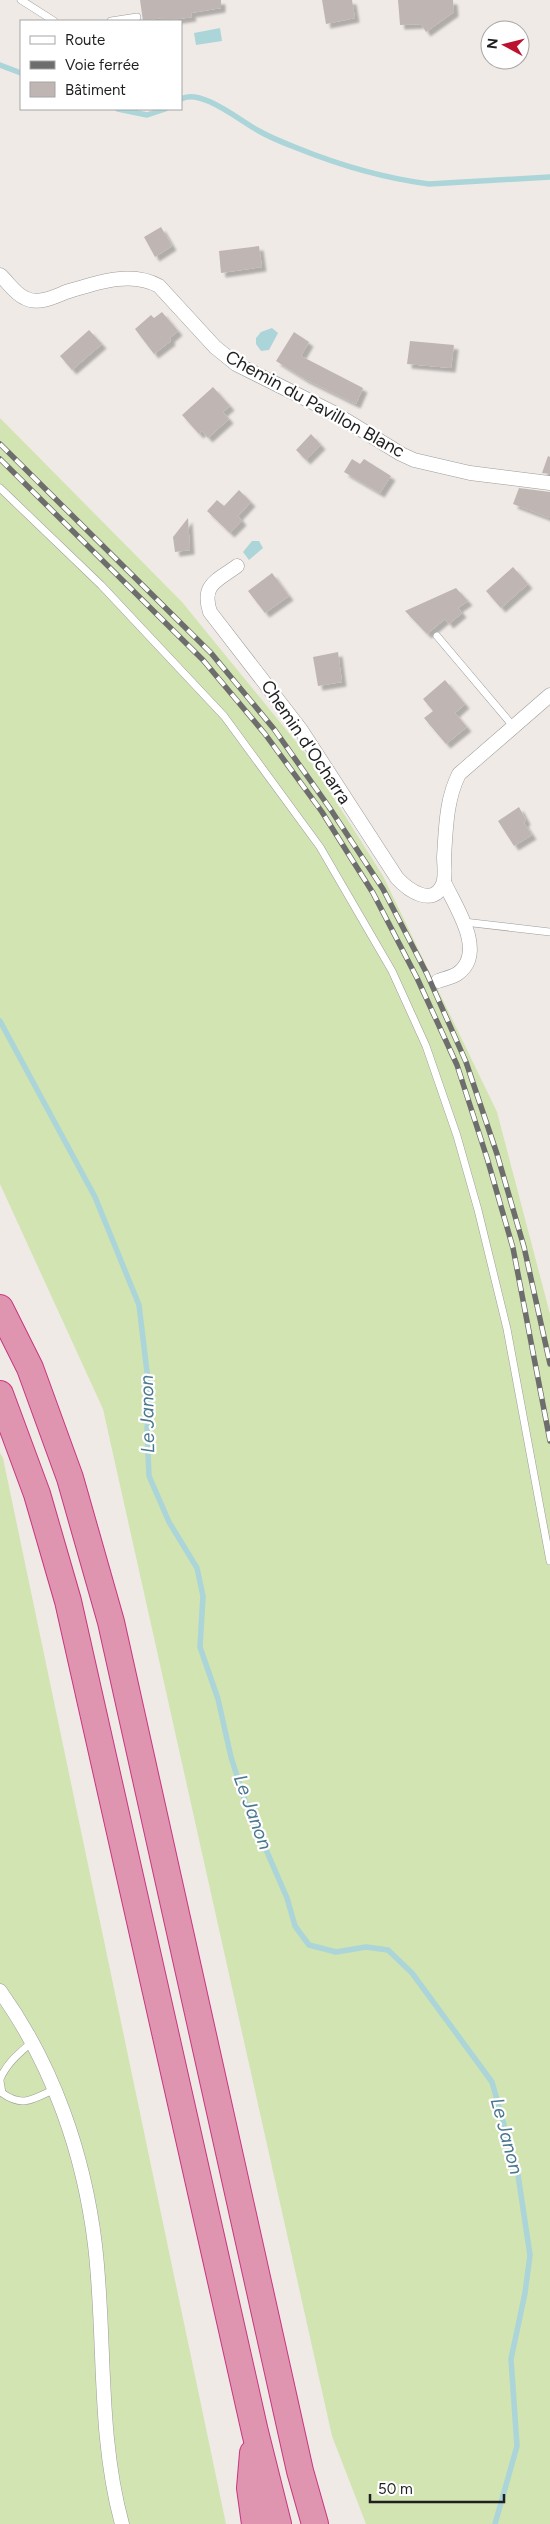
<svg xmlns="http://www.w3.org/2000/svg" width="550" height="2524" viewBox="0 0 550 2524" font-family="Figtree,sans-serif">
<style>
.grass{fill:#d2e4b1}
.water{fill:#abd5d8}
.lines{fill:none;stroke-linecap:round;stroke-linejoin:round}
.stream{stroke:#abd5d8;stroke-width:5.5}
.building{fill:#bfb6b3;filter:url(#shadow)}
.lane-casing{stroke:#9c9c9c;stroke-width:8}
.street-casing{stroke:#9c9c9c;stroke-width:15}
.highway-casing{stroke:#ca3581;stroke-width:28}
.lane{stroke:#fff;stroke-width:7}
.street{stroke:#fff;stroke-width:14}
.highway{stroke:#df95af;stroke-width:26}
.rail-casing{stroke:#6d6d6d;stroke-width:5.5}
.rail{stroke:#fff;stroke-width:4;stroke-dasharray:11;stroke-linecap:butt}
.labels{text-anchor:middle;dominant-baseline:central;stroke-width:4.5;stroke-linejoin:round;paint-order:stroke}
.street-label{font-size:18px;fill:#1f1f1f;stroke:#fff}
.water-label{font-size:19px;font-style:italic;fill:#4a7890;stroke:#fff}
</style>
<defs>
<filter id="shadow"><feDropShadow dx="4.5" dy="4.5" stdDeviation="1" flood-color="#0004"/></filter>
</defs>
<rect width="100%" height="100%" fill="#efeae6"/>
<!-- grass -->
<g class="grass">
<path d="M0,418L182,602L306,754L383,876L497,1112L550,1314V2524H366L332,2436L103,1409L0,1184Z"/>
<path d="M0,1453L3,1458L226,2524H0Z"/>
</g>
<!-- water -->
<g class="water">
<path d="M220,28L222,41L196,45L194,33Z"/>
<path d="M272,328L278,333L269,350L261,351L256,344V338L261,332Z"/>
<path d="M252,541H259L263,548L249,560L243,552Z"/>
</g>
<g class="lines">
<!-- stream -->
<g class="stream">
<path d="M0,65L21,73"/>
<path d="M181,99C201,88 240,121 259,131C271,138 284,143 297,148C339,165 383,178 429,184L550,177"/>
<path d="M118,109L147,115L165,109"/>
<path d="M0,1021L95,1197L139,1305L150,1397L147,1430L149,1476L169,1522L197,1568L203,1596L200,1647L218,1699L231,1757L245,1801L287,1898L295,1926L309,1945L336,1952L366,1947L388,1950L412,1973L492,2082L518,2175L530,2255L525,2293L511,2359L517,2446L495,2524"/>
</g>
</g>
<!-- building -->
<g class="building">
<path d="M140,0H221V8L191,13L192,17L165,21H162V18L143,21Z"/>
<path d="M322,0H352L355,18L326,24Z"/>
<path d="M398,0H453L454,12L426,32L421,24L400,25Z"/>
<path d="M161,227L172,246L155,257L144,237Z"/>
<path d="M259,246L262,267L221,273L219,251Z"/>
<path d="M162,312L178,331L170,338L171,341L154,354L135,329L151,315L154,318Z"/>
<path d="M89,330L102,344L72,370L60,356Z"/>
<path d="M294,332L309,342L301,356L363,388L356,404L305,379L276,361Z"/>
<path d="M410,341L454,345L451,368L407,364Z"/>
<path d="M213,387L230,406L223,412L229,419L208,438L202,431L199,434L182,415Z"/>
<path d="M311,434L321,445L306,460L296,450Z"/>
<path d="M548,456L550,457V474L542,473Z"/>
<path d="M352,459L360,464L364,459L391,476L380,493L344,472Z"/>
<path d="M519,488L550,492V518L513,504Z"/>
<path d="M239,490L251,502L238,516L242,521L230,533L207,511L217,500L224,506Z"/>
<path d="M188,518L190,550L175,552L173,537Z"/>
<path d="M513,567L528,584L501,608L486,591Z"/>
<path d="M272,573L289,596L265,613L248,591Z"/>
<path d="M456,588L468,601L458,608L462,613L449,624L445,619L427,634L405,611Z"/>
<path d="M338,652L342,682L318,686L313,657Z"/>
<path d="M445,680L465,704L455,713L467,727L446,744L424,718L433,711L423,699Z"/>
<path d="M519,807L526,820L524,823L532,835L514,846L498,821Z"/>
</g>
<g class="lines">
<defs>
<g id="lane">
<path d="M21,0L54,21"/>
<path d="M111,21L137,17"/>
<path d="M0,488L101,585L224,716L320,847L392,971L426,1046L457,1136L478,1210L507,1329L550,1561"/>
<path d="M437,636L513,726"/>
<path d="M464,922L550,932"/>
<path d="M0,2079C7,2063 18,2054 32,2042"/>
<path d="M0,2081L2,2093C23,2108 33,2099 55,2089"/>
</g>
<g id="street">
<path d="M0,275C8,282 15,294 25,298C38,305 54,297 66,292C96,283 131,270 159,286L215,347L236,364L334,413L401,454L414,460L470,473L550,483"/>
<path d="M237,566C217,581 201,584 210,612L301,730L397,878C408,890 433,908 443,884C446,876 444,865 444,857C446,828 446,800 459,774L550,695"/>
<path d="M438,981C444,979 452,977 457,974C488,953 455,906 444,882"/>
<path d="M0,1991C53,2065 84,2154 95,2245C106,2338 97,2433 122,2524"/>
</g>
<g id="highway">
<path d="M0,1308L30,1368L70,1478L111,1622L300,2471L315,2524"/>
<path d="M0,1394L37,1494L68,1601L255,2432L278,2524"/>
<path d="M253,2453L250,2488L255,2524"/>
</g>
</defs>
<!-- lane casing -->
<use href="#lane" class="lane-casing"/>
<!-- street casing -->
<use href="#street" class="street-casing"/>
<!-- highway casing -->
<use href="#highway" class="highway-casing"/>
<!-- lane -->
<use href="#lane" class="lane"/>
<!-- street -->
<use href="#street" class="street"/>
<!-- highway -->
<use href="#highway" class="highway"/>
<defs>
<g id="rail">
<path d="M0,444L211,653L274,729L329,807L383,889L427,974L466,1062L497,1154L524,1247L550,1364"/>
<path d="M0,459L203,660L265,734L322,812L373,893L417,978L457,1065L487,1158L513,1248L550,1441"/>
</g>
</defs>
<!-- rail casing -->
<use href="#rail" class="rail-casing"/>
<!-- rail -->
<use href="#rail" class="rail"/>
</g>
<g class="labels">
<!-- street labels -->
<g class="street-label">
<text transform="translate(315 404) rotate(29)">Chemin du Pavillon Blanc</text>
<text transform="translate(306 742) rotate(56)">Chemin d'Ocharra</text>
</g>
<!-- water labels -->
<g class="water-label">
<text transform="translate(147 1414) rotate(-91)">Le Janon</text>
<text transform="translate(253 1812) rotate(70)">Le Janon</text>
<text transform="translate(507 2136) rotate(75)">Le Janon</text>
</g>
</g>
<!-- legend -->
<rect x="20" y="20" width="162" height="90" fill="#ffffff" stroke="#a5a5a5"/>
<rect x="30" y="36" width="25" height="8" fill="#ffffff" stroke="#a5a5a5"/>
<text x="65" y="45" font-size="15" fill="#1f1f1f">Route</text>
<rect x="30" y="61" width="25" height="8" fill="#6d6d6d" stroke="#a5a5a5"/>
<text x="65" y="70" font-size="15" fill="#1f1f1f">Voie ferrée</text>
<rect x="30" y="82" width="25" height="15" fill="#bfb6b3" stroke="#a5a5a5"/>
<text x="65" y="95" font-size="15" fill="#1f1f1f">Bâtiment</text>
<!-- north arrow -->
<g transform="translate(505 45) rotate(277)"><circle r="24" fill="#ffffff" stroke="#a5a5a5"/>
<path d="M0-4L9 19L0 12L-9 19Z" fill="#bb132f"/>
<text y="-8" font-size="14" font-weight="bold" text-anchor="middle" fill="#1f1f1f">N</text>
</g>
<!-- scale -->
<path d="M370 2494v8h134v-8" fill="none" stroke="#1f1f1f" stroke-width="2.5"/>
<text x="378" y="2494" font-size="15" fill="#1f1f1f" stroke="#ffffff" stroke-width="4" paint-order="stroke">50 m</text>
</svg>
